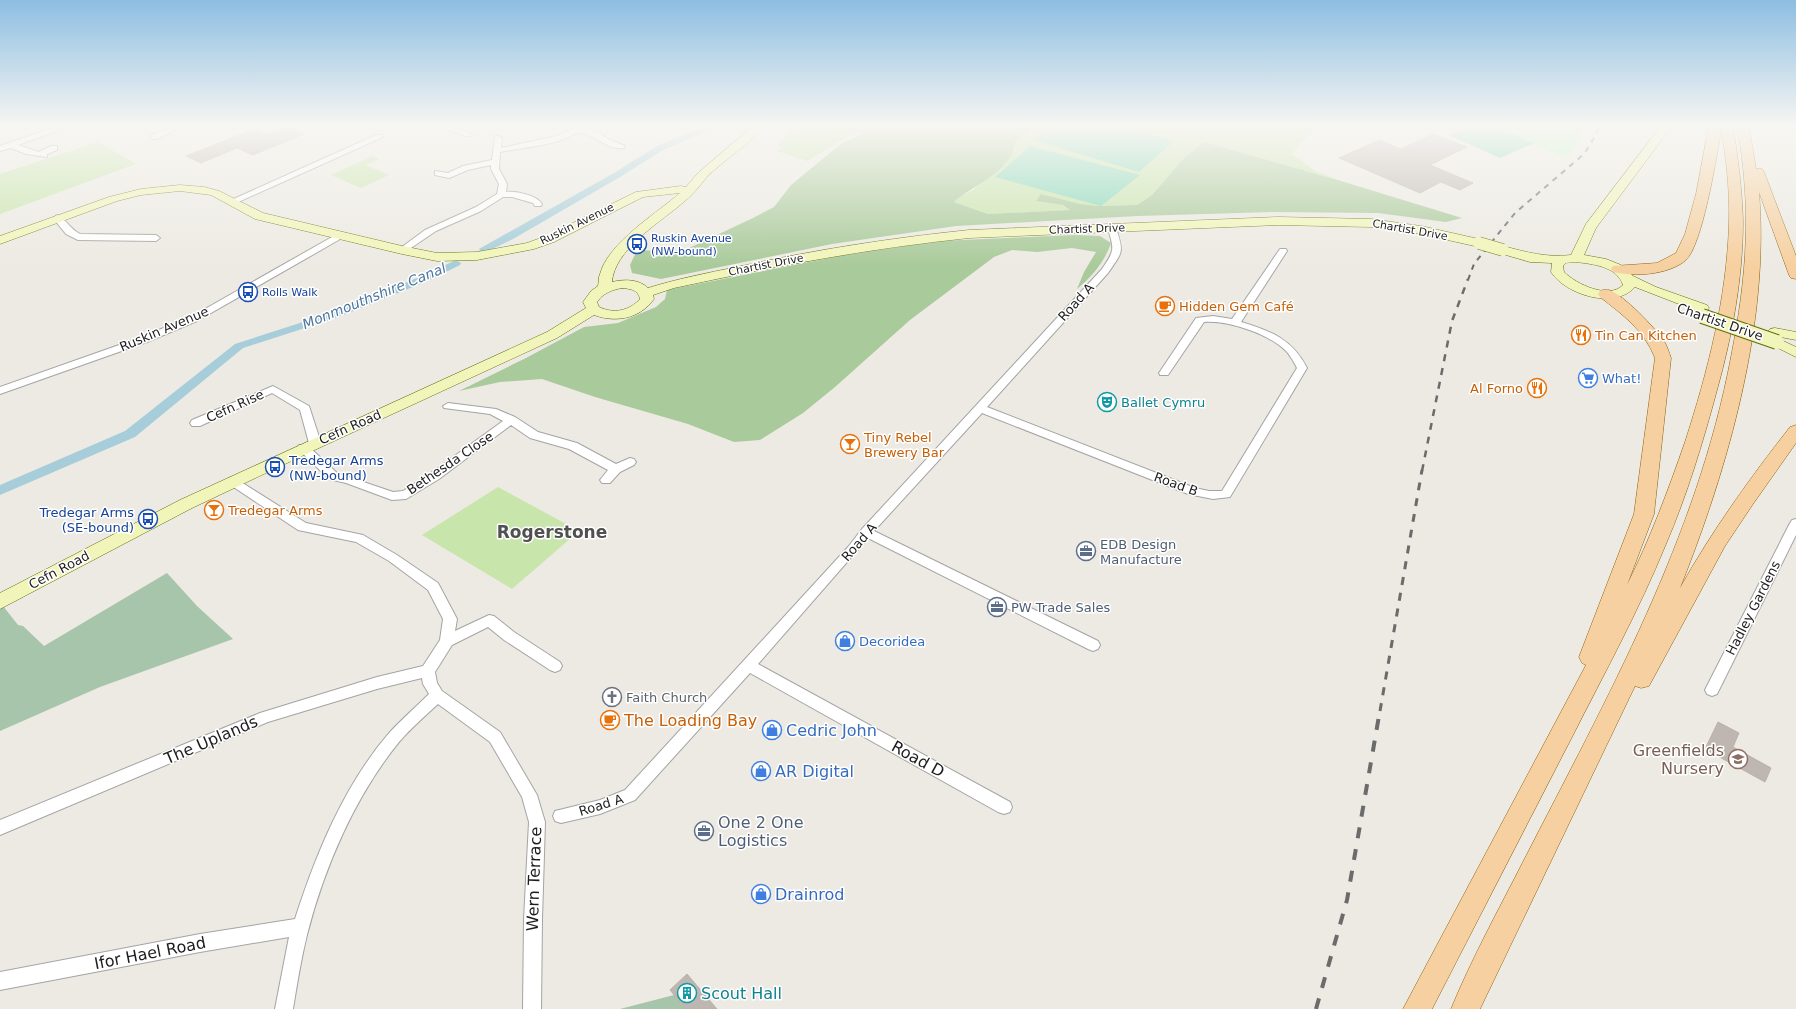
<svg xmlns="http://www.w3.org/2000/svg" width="1796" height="1009" viewBox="0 0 1796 1009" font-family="'DejaVu Sans',sans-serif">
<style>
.grass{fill:#c8e5ab}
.forest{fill:#a9ca9a}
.cemetery{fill:#a6c5aa}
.park{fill:#c2f6c6}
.pitch{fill:#85d8b8}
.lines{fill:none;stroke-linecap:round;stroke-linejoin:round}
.canal{fill:#a6cdd9;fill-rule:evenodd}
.building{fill:#beb6b0;stroke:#beb1a6}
.street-casing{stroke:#a4a4a4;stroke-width:2}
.secondary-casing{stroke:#626c0b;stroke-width:1}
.primary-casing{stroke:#8c6009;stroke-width:1}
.street{fill:#fff;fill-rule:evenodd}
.secondary{fill:#f2f5b9;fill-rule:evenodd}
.primary{fill:#f6d0a0;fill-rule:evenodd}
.rail-far3{stroke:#6b6b6b;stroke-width:2;stroke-dasharray:5.5 5.5;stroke-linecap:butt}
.rail-far2{stroke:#6b6b6b;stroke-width:2.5;stroke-dasharray:7 7;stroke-linecap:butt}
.rail-far1{stroke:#6b6b6b;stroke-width:3;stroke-dasharray:8 8;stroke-linecap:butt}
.rail{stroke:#6b6b6b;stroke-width:4;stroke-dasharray:11 11;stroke-linecap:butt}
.secondary-bridge-far1-casing{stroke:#626c0b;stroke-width:13;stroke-linecap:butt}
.secondary-bridge-casing{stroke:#626c0b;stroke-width:16;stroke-linecap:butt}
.secondary-bridge-far1{stroke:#f2f5b9;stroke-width:12}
.secondary-bridge{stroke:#f2f5b9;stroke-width:14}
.labels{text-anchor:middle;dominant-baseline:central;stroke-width:3;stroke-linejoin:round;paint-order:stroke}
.far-street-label{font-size:11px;fill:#1d1d1d;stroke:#fff}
.far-transit-label{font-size:11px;fill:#164399;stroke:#fff;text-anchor:start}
.street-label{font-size:13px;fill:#1d1d1d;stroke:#fff}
.food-label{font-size:13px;fill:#c56008;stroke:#fff;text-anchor:start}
.shop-label{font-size:13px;fill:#366cbe;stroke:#fff;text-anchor:start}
.culture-label{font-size:13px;fill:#0d838f;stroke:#fff;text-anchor:start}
.transit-label{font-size:13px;fill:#164399;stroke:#fff;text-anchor:start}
.service-label{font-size:13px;fill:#4e5e75;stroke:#fff;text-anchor:start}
.worship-label{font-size:13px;fill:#5b616d;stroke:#fff;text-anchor:start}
.water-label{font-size:14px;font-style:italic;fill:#4c769f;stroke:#fff}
.near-food-label{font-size:16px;fill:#c56008;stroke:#fff;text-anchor:start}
.near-shop-label{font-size:16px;fill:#366cbe;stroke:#fff;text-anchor:start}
.near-street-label{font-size:16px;fill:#1d1d1d;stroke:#fff}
.near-education-label{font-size:16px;fill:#785e54;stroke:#fff;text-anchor:end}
.near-service-label{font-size:16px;fill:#4e5e75;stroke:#fff;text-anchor:start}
.near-culture-label{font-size:16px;fill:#0d838f;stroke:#fff;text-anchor:start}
.district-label{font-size:17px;font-weight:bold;fill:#505050;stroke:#fff}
</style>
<rect width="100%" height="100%" fill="#edeae3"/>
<!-- grass -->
<g class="grass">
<path d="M804,126H874L863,134L856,132L807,161L777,151L782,148L777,146L790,132H797Z"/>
<path d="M1032,126H1316L1292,154L1315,171L1341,181L1204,142L1185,157L1152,195L1137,205L1098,206L1037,201L1063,205L1071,210L988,214L954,202L961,196L973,190L1014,149L1015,143Z"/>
<path d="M98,142L136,164L0,214V174Z"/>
<path d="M372,156L379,159L366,165L389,175L361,188L331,175Z"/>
<path d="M498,487L579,531L512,589L422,535Z"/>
</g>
<!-- forest -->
<g class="forest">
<path d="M874,126H1032L1015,143C1012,172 972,185 954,202L988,214L1070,210L1063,205L1036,201L1041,194L1080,204L1098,206L1137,205L1152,195L1185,157L1204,142L1341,181L1462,218L1446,222L1378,213L1272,212L1138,216L956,226L832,244L661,279L632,273L630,265L637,250L663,251L685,250L755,217L774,207L791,185L842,143L863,134Z"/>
<path d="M1075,235L1100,236L1111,243C1105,261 1092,277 1077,289L1084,272L1096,252L1072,248L1037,252L1012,250L994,257L910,320L835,387L803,413L760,440L734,442L688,424L595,397L542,379L500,382L459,391L526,358L584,327L618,323L656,307L665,299L667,290L840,256L938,241Z"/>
</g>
<!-- cemetery -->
<g class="cemetery">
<path d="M167,573L197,606L233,639L100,687L0,731V608L3,606L18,625L23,626L44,646Z"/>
<path d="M674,995L686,1009H620Z"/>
</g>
<!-- park -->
<path class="park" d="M1492,126H1582L1579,142L1566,158Z"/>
<!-- pitch -->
<g class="pitch">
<path d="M1053,126H1121L1174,141L1139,172L1034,140Z"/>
<path d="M1465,126H1492L1534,143L1500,158L1448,135L1468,128Z"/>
<path d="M1030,146L1140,175L1101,206L995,177Z"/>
</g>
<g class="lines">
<!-- canal -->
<g class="canal">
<path d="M707,126H719L663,150L620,177L513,239L488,251H480L479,249L614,173L657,146Z"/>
<path d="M456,260L461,263L460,265L430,280L336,318L243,348L135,437L0,495V485L125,431L235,344L328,314L422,276Z"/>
</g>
</g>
<!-- building -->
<g class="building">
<path d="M286,126L304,134L253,155L237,148L201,163L186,156L255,129L266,134Z"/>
<path d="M1433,134L1467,147L1430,165L1473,183L1460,190L1441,182L1420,193L1339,158L1379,140L1401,149Z"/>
<path d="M1718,722L1739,733L1733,747L1771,768L1765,782L1705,749Z"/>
<path d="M687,974L717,1009H686L670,990Z"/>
</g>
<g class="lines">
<defs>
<g id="street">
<path d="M58,126H69L18,145L39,152L51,146H57V150L47,154V157L26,154L11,148L0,151V146Z"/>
<path d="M167,126H175L177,129L157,139H151V135L169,128Z"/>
<path d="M440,126H452L472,134L471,136H465Z"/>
<path d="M580,126H591L586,129L600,133L608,139L625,146L624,148C609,151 595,135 581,133C576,132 569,137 564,139C546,146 520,148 500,152L499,169L507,184L506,192C516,191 536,195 542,204L541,206H535L533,203L512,197H503L481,211L436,231L405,252H399L398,250L425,230L476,207L497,194L499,184L491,169V165L468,170L449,178L435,175V171L448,173L463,166L492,160L495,136H498L502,138L501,148L557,136Z"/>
<path d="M376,135H382L383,137L236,203L233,204L229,201Z"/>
<path d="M57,215C64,217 71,230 80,234L156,235L160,238L156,241L78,240L66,234L53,218Z"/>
<path d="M1112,225L1116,228C1124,253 1123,251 1108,273L987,407L1195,488L1209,491H1222L1297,368C1294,362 1291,357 1287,352C1270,334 1228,320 1204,322L1168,375H1160L1159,373L1196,318L1213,316L1232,319L1280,249H1286L1287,251L1241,322C1271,331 1292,339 1307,368L1230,497L1213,499L1188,494L982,413L874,531L1098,641L1100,645L1098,649L1093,651L1088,649L868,538L758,664L1010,802L1012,807L1010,812L1004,814L998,812L750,673L635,800L600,814L561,823L555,821L553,816L555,811L600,800L625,790L848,547L862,529L1102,269C1115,250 1114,250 1108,228Z"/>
<path d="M339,233L343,236L342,238L197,321L147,342L0,394V387L139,338L191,317Z"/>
<path d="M273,386L309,406L321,443L319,446H311L309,443L300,410L272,393L200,426H192L190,423L192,420Z"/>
<path d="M448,403L496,409L515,417L538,432L577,443L616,464L630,458L634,459L636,462L634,465L620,472L610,483H602L600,480L608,470L569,449L530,438L511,425L439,479L406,499L392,500L346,483L329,479L297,448L299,445H307L337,473L393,492L403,491L431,473L503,421L490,414L444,408L443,406Z"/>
<path d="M233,477L306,523L363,535L397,555L438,583L457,619L455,631L489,615L494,616L514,632L560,662L562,666L560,670L555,672L550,670L504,640L488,627L452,645L435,672L437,683L442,691L500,732L537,795L545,822L542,919L541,1009H523L524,919L529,822L522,797L490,742L438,704C425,716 411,728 399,742C355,796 324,868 307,935C301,959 297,984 293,1009H275L289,937L200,952L0,990V972L200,934L295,919C316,854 344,785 390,732C402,719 416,707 429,694L423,684L422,678L377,689L268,722L0,835V820L260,713L377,677L423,666L440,640L443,619L428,590L389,561L356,542L298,530L229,484L227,481L229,478Z"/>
<path d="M1796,519V535L1717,694L1712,696L1707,694L1705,690L1707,686L1790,523L1792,520Z"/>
</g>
<g id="secondary">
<path d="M753,126H764C751,144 723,160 707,177C703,181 701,185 697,189C692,195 685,201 679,206C657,224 614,251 612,282C624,279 639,279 648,288C677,279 707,273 737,267C814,250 891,238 969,230L1278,217L1371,219L1421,226L1483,240L1485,243L1483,246L1479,247L1421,234L1371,227L1278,225L969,238C870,248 772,267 674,288L653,295L654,299C640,319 615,323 594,315L557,338L321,447L192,508L0,609V593L180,500L547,332L586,308L583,302L591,291L598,286C599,282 598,278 600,274C608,243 657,213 680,193L643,197L554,242L534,249L477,260L437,261L402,254L255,219L211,195L180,191L141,195L117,201L0,244V236L109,197L141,189L180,185L204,187L219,191L263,213L402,246L437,253L477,252L527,243L546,236L636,192L681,186L686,187L698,173ZM622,288C630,289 638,289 640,299C629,311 614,314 599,307L597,302C603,293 612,290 622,288Z"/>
<path d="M1661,126H1672L1596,228L1584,255L1606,259L1621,265L1633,276L1656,287L1707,305L1709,308L1707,311H1697L1635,287C1615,310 1566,295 1551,272L1552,263L1530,262L1499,253L1497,250L1499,247L1503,246C1526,252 1547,258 1571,255L1586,224ZM1576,262C1592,264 1617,266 1623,285C1609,300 1576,284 1564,272L1563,266L1566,263Z"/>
<path d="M1775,328L1796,332V340L1770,335L1768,332L1770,329Z"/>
<path d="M1777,338L1796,347V357L1772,345L1770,342L1772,339Z"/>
</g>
<g id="primary">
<path d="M1709,126H1721L1720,137C1716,161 1702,245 1686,260C1669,275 1634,277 1613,272L1611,269L1613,266L1657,263L1676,253L1685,234L1696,194Z"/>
<path d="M1721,126H1733C1738,158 1742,189 1743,221C1743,278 1732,336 1717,390C1703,442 1687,495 1666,544C1639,610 1604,674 1572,737C1525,828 1479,918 1432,1009H1403L1586,665L1582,663L1579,657L1634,514L1655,358C1644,330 1623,315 1600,297L1598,294L1600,291C1603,290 1605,289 1609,290C1625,296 1654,327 1664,341C1667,346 1669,352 1671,358L1654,514L1627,585C1650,539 1668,491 1685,442C1708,371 1727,297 1729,223C1730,190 1726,158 1721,126Z"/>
<path d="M1737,126H1749L1756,169H1762L1764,172L1796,256V279L1791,278L1789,275L1759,192C1770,322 1728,468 1680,588C1712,531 1750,478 1790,427L1796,425V443L1753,504L1725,546L1649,686L1641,688L1635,686L1480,1009H1451C1472,958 1499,909 1524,860C1607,698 1697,538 1731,357C1747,276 1752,208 1737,126Z"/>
</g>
</defs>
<!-- street casing -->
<use href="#street" class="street-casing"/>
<!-- secondary casing -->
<use href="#secondary" class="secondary-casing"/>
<!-- primary casing -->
<use href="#primary" class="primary-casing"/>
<!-- street -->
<use href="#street" class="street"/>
<!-- secondary -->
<use href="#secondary" class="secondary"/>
<!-- primary -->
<use href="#primary" class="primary"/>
<!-- rail-far3 -->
<path class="rail-far3" d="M1468,280L1474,264L1515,213L1584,154L1594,138L1599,126"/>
<!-- rail-far2 -->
<path class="rail-far2" d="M1422,471L1452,321L1468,279"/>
<!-- rail-far1 -->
<path class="rail-far1" d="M1380,711L1422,470"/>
<!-- rail -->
<path class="rail" d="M1316,1009L1347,900L1380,710"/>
<defs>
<path id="secondary-bridge-far1" d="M1479,243L1503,250"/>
<path id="secondary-bridge" d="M1702,316L1777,342"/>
</defs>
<!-- secondary-bridge-far1 casing -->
<use href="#secondary-bridge-far1" class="secondary-bridge-far1-casing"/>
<!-- secondary-bridge casing -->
<use href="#secondary-bridge" class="secondary-bridge-casing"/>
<!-- secondary-bridge-far1 -->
<use href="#secondary-bridge-far1" class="secondary-bridge-far1"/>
<!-- secondary-bridge -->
<use href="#secondary-bridge" class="secondary-bridge"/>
</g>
<!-- sky -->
<linearGradient id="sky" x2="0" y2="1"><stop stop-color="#8dbee2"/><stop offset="0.47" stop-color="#f7f6f2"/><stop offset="1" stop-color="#f7f6f2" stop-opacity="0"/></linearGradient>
<rect width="1796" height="267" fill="url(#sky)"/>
<!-- icons -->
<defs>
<symbol id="bus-ring" viewBox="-11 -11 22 22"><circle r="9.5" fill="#fff" stroke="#1a4fb4" stroke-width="1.5"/><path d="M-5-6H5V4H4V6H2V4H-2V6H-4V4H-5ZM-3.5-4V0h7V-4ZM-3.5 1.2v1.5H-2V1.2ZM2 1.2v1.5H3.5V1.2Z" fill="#1a4fb4"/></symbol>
<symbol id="cafe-ring" viewBox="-11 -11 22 22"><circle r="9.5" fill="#fff" stroke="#e8710a" stroke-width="1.5"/><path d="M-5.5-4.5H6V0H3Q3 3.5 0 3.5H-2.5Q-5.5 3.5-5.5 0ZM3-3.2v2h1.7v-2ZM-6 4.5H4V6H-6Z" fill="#e8710a"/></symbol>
<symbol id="restaurant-ring" viewBox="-11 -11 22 22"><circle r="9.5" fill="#fff" stroke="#e8710a" stroke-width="1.5"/><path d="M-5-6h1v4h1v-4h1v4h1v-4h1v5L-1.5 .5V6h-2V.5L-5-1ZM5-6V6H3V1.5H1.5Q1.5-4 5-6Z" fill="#e8710a"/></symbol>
<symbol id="supermarket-ring" viewBox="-11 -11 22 22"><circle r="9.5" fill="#fff" stroke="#3f7fe0" stroke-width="1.5"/><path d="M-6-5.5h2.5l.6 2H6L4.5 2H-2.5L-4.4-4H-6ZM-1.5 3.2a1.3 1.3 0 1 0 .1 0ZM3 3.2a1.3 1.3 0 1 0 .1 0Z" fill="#3f7fe0"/></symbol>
<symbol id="theatre-ring" viewBox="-11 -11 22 22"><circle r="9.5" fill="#fff" stroke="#0f9aa8" stroke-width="1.5"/><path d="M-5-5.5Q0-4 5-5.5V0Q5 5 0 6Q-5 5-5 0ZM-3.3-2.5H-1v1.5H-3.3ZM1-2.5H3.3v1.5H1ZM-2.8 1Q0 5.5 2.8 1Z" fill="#0f9aa8"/></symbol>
<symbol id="bar-ring" viewBox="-11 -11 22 22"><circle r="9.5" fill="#fff" stroke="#e8710a" stroke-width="1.5"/><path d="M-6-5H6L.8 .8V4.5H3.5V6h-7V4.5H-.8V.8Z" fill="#e8710a"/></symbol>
<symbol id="office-ring" viewBox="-11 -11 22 22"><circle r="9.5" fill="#fff" stroke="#5c6f8a" stroke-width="1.5"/><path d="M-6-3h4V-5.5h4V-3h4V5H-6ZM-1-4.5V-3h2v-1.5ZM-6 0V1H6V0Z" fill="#5c6f8a"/></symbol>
<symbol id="shop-ring" viewBox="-11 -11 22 22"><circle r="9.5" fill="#fff" stroke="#3f7fe0" stroke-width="1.5"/><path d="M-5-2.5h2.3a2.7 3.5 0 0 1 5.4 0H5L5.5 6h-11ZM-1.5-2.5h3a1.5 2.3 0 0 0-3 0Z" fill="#3f7fe0"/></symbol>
<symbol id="church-ring" viewBox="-11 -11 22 22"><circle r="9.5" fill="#fff" stroke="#6b7280" stroke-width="1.5"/><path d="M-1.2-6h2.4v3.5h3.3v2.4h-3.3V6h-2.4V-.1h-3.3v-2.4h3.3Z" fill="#6b7280"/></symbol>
<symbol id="school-ring" viewBox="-11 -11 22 22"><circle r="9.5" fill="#fff" stroke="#8d6e63" stroke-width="1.5"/><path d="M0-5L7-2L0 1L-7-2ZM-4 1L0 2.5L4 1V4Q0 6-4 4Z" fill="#8d6e63"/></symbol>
<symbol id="building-ring" viewBox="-11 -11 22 22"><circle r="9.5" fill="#fff" stroke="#0f9aa8" stroke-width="1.5"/><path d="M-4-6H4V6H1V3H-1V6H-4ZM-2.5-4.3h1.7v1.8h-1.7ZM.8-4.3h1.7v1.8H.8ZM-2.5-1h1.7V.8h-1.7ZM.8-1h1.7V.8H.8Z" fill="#0f9aa8"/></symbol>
</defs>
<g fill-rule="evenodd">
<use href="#bus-ring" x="626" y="233" width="22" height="22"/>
<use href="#bus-ring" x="237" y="281" width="22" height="22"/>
<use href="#cafe-ring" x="1154" y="295" width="22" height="22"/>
<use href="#restaurant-ring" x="1570" y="324" width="22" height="22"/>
<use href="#supermarket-ring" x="1577" y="367" width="22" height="22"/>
<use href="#restaurant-ring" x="1526" y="377" width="22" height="22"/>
<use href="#theatre-ring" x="1096" y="391" width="22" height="22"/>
<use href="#bar-ring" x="839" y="433" width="22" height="22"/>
<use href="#bus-ring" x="264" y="456" width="22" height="22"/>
<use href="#bar-ring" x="203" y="499" width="22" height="22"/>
<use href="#bus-ring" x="137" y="508" width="22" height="22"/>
<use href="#office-ring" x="1075" y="540" width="22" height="22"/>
<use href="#office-ring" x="986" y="596" width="22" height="22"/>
<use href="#shop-ring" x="834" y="630" width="22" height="22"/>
<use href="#church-ring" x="601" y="686" width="22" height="22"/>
<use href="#cafe-ring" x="599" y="709" width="22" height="22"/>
<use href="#shop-ring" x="761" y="719" width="22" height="22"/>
<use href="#school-ring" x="1727" y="748" width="22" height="22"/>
<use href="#shop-ring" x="750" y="760" width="22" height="22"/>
<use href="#office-ring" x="693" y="820" width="22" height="22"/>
<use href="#shop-ring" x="750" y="883" width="22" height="22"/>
<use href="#building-ring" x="676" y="982" width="22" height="22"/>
</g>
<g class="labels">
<!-- far-street labels -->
<g class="far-street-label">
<text transform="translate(577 224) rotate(-26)">Ruskin Avenue</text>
<text transform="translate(1087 229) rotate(-2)">Chartist Drive</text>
<text transform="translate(1410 230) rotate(10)">Chartist Drive</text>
<text transform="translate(766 265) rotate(-11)">Chartist Drive</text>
</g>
<!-- far-transit labels -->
<g class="far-transit-label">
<text x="651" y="238">Ruskin Avenue<tspan x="651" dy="13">(NW-bound)</tspan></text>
<text x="262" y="292">Rolls Walk</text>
</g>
<!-- street labels -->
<g class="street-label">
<text transform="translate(1076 302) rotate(-48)">Road A</text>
<text transform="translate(1720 322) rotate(19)">Chartist Drive</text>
<text transform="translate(164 329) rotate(-23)">Ruskin Avenue</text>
<text transform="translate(235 406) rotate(-24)">Cefn Rise</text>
<text transform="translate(350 427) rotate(-24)">Cefn Road</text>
<text transform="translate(450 463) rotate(-34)">Bethesda Close</text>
<text transform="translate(1176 484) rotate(20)">Road B</text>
<text transform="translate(859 542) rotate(-49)">Road A</text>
<text transform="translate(59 570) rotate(-28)">Cefn Road</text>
<text transform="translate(1753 608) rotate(-63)">Hadley Gardens</text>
<text transform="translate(601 805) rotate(-17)">Road A</text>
</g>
<!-- food labels -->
<g class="food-label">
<text x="1179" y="306">Hidden Gem Café</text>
<text x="1595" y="335">Tin Can Kitchen</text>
<text x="1523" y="388" text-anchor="end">Al Forno</text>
<text x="864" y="437">Tiny Rebel<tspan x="864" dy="15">Brewery Bar</tspan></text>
<text x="228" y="510">Tredegar Arms</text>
</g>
<!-- shop labels -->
<g class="shop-label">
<text x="1602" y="378">What!</text>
<text x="859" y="641">Decoridea</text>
</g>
<!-- culture labels -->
<g class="culture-label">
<text x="1121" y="402">Ballet Cymru</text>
</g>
<!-- transit labels -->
<g class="transit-label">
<text x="289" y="460">Tredegar Arms<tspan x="289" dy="15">(NW-bound)</tspan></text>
<text x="134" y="512" text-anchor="end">Tredegar Arms<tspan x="134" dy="15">(SE-bound)</tspan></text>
</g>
<!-- service labels -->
<g class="service-label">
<text x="1100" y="544">EDB Design<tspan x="1100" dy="15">Manufacture</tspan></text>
<text x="1011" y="607">PW Trade Sales</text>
</g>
<!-- worship labels -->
<g class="worship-label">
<text x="626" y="697">Faith Church</text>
</g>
<!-- water labels -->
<g class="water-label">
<text transform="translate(374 296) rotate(-22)">Monmouthshire Canal</text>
</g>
<!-- near-food labels -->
<g class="near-food-label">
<text x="624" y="720">The Loading Bay</text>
</g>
<!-- near-shop labels -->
<g class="near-shop-label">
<text x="786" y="730">Cedric John</text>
<text x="775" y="771">AR Digital</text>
<text x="775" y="894">Drainrod</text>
</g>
<!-- near-street labels -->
<g class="near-street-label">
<text transform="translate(211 740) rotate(-23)">The Uplands</text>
<text transform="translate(918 759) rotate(29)">Road D</text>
<text transform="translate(534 879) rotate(-88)">Wern Terrace</text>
<text transform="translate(150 953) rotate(-11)">Ifor Hael Road</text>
</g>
<!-- near-education labels -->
<g class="near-education-label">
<text x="1724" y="750">Greenfields<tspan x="1724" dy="18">Nursery</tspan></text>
</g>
<!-- near-service labels -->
<g class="near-service-label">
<text x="718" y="822">One 2 One<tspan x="718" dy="18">Logistics</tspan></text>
</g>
<!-- near-culture labels -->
<g class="near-culture-label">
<text x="701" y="993">Scout Hall</text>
</g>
<!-- district labels -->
<g class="district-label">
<text x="552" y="532">Rogerstone</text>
</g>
</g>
</svg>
